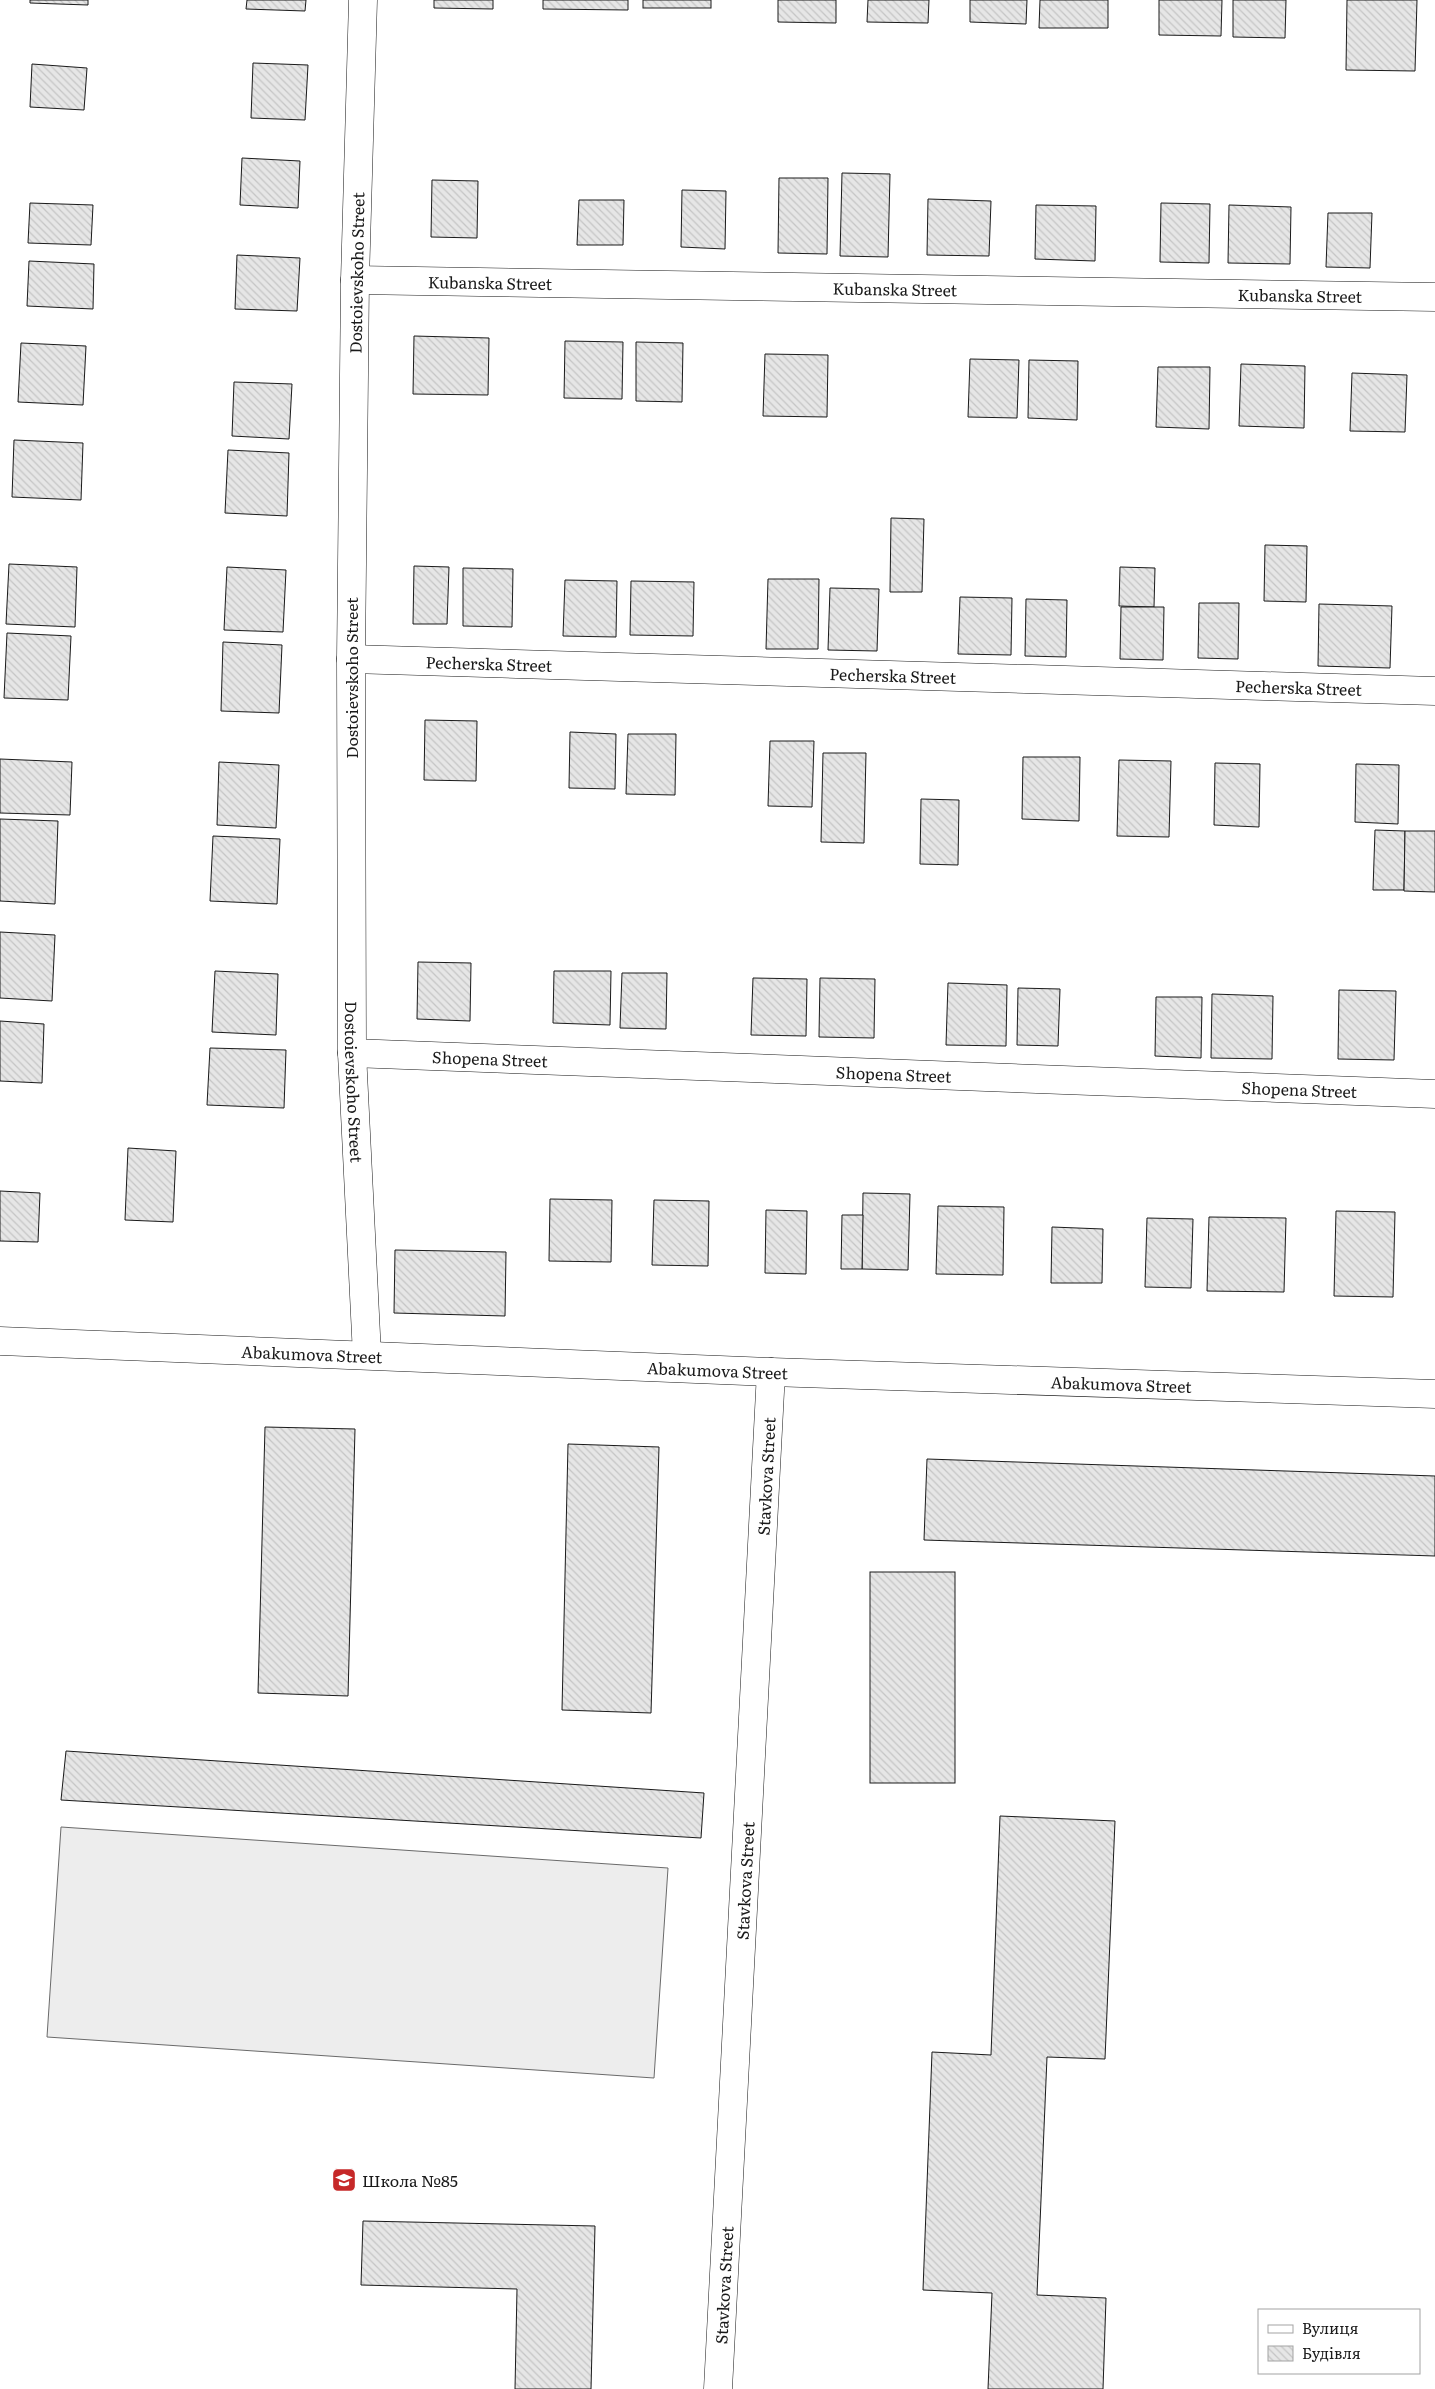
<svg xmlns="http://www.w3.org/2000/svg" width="1435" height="2389" viewBox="0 0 1435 2389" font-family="Literata,serif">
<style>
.built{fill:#ededed;stroke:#6a6a6a}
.building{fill:url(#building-back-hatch);stroke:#1a1a1a}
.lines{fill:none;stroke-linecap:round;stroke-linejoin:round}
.minor-casing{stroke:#1a1a1a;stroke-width:29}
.minor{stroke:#fff;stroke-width:28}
.labels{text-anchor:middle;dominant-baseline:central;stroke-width:4;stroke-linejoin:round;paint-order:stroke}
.street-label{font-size:16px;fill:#1a1a1a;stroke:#fff}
.poi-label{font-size:16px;fill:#1a1a1a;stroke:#fff;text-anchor:start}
</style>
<defs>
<pattern id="building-back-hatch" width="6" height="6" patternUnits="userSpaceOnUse" patternTransform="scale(1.25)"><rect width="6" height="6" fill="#e6e6e6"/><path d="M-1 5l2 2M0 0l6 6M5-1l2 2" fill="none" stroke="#c5c5c5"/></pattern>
</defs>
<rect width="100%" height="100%" fill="#fff"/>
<!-- built -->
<path class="built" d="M61,1827L668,1868L654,2078L47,2037Z"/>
<!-- building -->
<g class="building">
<path d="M30,0H88V5L30,3Z"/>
<path d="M247,0H306L305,11L246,9Z"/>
<path d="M434,0H493V9L434,8Z"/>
<path d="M543,0H628V10L543,9Z"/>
<rect x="643" y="0" width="68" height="8"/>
<path d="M778,0H836V23L778,22Z"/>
<path d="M868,0H929L928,23L867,22Z"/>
<path d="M970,0H1027L1026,24L970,22Z"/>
<path d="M1040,0H1108V28H1039Z"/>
<path d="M1159,0H1222L1221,36L1159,35Z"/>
<path d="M1233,0H1286L1285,38L1233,37Z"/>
<path d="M1347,0H1417L1415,71L1346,70Z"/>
<path d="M253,63L308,65L305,120L251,118Z"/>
<path d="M32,64L87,68L84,110L30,107Z"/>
<path d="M242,158L300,161L298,208L240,205Z"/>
<path d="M842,173L890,174L888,257L840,256Z"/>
<path d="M779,178H828L827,254L778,253Z"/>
<path d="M432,180L478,181L477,238L431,237Z"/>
<path d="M682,190L726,191L725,249L681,247Z"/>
<path d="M928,199L991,201L989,256L927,255Z"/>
<path d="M579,200H624L623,245H577Z"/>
<path d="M30,203L93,205L91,245L28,243Z"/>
<path d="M1161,203L1210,204L1209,263L1160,262Z"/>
<path d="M1036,205L1096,206L1095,261L1035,259Z"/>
<path d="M1229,205L1291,207L1290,264L1228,263Z"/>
<path d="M1328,213H1372L1370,268L1326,267Z"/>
<path d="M237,255L300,258L297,311L235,309Z"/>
<path d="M29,261L94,264L93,309L27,306Z"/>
<path d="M414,336L489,338L488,395L413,394Z"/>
<path d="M565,341L623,342L622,399L564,398Z"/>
<path d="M636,342L683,343L682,402L636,401Z"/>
<path d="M21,343L86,346L83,405L18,402Z"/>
<path d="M765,354L828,355L827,417L763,416Z"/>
<path d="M970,359L1019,360L1017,418L968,417Z"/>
<path d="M1029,360L1078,361L1077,420L1028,418Z"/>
<path d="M1241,364L1305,366L1304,428L1239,426Z"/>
<path d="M1158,367H1210L1209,429L1156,427Z"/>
<path d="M1352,373L1407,375L1405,432L1350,431Z"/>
<path d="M234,382L292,384L289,439L232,436Z"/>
<path d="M14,440L83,443L81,500L12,497Z"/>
<path d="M228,450L289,453L287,516L225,513Z"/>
<path d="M891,518L924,519L922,592H890Z"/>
<path d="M1265,545L1307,546L1306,602L1264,601Z"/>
<path d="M9,564L77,567L75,627L6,624Z"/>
<path d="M414,566L449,567L447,624H413Z"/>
<path d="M227,567L286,570L283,632L224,630Z"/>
<path d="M1120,567L1155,568L1154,607L1119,606Z"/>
<path d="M463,568L513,569L512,627L463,626Z"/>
<path d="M768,579H819L818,649H766Z"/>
<path d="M565,580L617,581L616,637L563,636Z"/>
<path d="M631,581L694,582L693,636L630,635Z"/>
<path d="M830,588L879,589L877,651L828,650Z"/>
<path d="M960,597L1012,598L1011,655L958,654Z"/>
<path d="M1026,599L1067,600L1066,657L1025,656Z"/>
<path d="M1199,603H1239L1238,659L1198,658Z"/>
<path d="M1319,604L1392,606L1390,668L1318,666Z"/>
<path d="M1121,607H1164L1163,660L1120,659Z"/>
<path d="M7,633L71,636L68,700L4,698Z"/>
<path d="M223,642L282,645L279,713L221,711Z"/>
<path d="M425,720L477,721L476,781L424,780Z"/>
<path d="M570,732L616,734L615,789L569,788Z"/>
<path d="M628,734H676L675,795L626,794Z"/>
<path d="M770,741H814L812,807L768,806Z"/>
<path d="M823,753H866L864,843L821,842Z"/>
<path d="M1023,757H1080L1079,821L1022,819Z"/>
<path d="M0,759L72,762L70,815L0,813Z"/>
<path d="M1119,760L1171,761L1169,837L1117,836Z"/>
<path d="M219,762L279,765L276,828L217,825Z"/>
<path d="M1215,763L1260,764L1259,827L1214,825Z"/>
<path d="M1356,764L1399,765L1398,824L1355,822Z"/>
<path d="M921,799L959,800L958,865L920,864Z"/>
<path d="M0,819L58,821L55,904L0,901Z"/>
<path d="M1375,830L1405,831L1404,890H1373Z"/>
<path d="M1405,831H1435V892L1404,891Z"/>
<path d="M213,836L280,839L277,904L210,901Z"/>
<path d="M0,932L55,935L52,1001L0,998Z"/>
<path d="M418,962L471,963L470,1021L417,1019Z"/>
<path d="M215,971L278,974L276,1035L212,1032Z"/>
<path d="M554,971H611L610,1025L553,1023Z"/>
<path d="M622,973H667L666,1029L620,1028Z"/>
<path d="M753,978L807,979L806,1036L751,1035Z"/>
<path d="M820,978L875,979L874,1038L819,1037Z"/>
<path d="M948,983L1007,985L1006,1046L946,1045Z"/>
<path d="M1018,988L1060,989L1058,1046L1017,1045Z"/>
<path d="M1339,990L1396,991L1394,1060L1338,1059Z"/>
<path d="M1212,994L1273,996L1272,1059L1211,1058Z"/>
<path d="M1156,997H1202L1201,1058L1155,1056Z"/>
<path d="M0,1021L44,1024L42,1083L0,1081Z"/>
<path d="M210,1048L286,1050L284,1108L207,1105Z"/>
<path d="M128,1148L176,1151L173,1222L125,1220Z"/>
<path d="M0,1191L40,1193L38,1242L0,1241Z"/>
<path d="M863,1193L910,1194L908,1270L862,1269Z"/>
<path d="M550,1199L612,1200L611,1262L549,1261Z"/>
<path d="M654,1200L709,1201L708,1266L652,1265Z"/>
<path d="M938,1206L1004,1207L1003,1275L936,1274Z"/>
<path d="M766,1210L807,1211L806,1274L765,1273Z"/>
<path d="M1336,1211L1395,1212L1393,1297L1334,1296Z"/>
<path d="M842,1215H863L862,1269H841Z"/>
<path d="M1209,1217L1286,1218L1284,1292L1207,1291Z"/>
<path d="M1147,1218L1193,1219L1191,1288L1145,1287Z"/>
<path d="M1052,1227L1103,1229L1102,1283H1051Z"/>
<path d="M395,1250L506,1252L505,1316L394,1313Z"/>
<path d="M265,1427L355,1429L348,1696L258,1693Z"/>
<path d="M568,1444L659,1447L651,1713L562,1710Z"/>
<path d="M927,1459L1435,1476V1556L924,1540Z"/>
<rect x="870" y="1572" width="85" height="211"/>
<path d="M66,1751L704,1793L701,1838L61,1800Z"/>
<path d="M1000,1816L1115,1821L1105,2059L1047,2057L1037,2295L1106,2298L1103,2389H988L992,2293L923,2290L932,2052L991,2055Z"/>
<path d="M363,2221L595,2226L591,2389H515L517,2289L361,2285Z"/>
</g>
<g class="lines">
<defs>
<g id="minor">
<path id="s1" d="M363,0L355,280L351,659L352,1053L367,1355"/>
<path id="s2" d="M355,280L1435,297"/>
<path id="s3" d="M351,659L1435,691"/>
<path id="s4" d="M352,1053L1435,1094"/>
<path id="s5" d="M0,1341L771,1372L1435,1394"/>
<path id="s6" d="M718,2389L771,1372"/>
</g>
</defs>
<!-- minor casing -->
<use href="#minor" class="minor-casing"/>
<!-- minor -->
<use href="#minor" class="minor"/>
</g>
<!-- icons -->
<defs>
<symbol id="school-square" viewBox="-11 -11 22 22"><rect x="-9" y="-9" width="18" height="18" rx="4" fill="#c62828" stroke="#fff"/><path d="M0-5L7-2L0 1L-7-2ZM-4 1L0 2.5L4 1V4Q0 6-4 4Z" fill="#fff"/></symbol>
</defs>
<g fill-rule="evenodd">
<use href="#school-square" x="330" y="2166" width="28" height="28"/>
</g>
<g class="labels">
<!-- street labels -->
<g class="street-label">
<text transform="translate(356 273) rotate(-89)">Dostoievskoho Street</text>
<text stroke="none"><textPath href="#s2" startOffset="135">Kubanska Street</textPath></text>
<text stroke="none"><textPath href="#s2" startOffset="540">Kubanska Street</textPath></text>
<text stroke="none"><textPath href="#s2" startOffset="945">Kubanska Street</textPath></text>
<text stroke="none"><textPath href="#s3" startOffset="138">Pecherska Street</textPath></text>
<text stroke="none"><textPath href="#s3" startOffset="542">Pecherska Street</textPath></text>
<text transform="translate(351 678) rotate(-90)">Dostoievskoho Street</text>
<text stroke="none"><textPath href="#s3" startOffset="948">Pecherska Street</textPath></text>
<text stroke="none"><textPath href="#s4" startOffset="138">Shopena Street</textPath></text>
<text stroke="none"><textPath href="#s4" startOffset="542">Shopena Street</textPath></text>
<text stroke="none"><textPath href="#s1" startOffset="1082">Dostoievskoho Street</textPath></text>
<text stroke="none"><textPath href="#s4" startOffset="948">Shopena Street</textPath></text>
<text stroke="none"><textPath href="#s5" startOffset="312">Abakumova Street</textPath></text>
<text stroke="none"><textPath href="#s5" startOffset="718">Abakumova Street</textPath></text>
<text stroke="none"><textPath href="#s5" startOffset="1122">Abakumova Street</textPath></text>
<text stroke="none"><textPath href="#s6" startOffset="914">Stavkova Street</textPath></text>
<text stroke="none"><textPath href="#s6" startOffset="509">Stavkova Street</textPath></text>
<text stroke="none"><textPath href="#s6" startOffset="104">Stavkova Street</textPath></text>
</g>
<!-- poi labels -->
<g class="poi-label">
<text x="362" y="2180">Школа №85</text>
</g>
</g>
<!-- legend -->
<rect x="1258" y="2309" width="162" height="65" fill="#ffffff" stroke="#a3a3a3"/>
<rect x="1268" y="2325" width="25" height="8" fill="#ffffff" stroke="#a3a3a3"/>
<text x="1302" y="2334" font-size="15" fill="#1a1a1a">Вулиця</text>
<rect x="1268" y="2346" width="25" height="15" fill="url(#building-back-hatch)" stroke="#a3a3a3"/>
<text x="1302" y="2359" font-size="15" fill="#1a1a1a">Будівля</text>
</svg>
